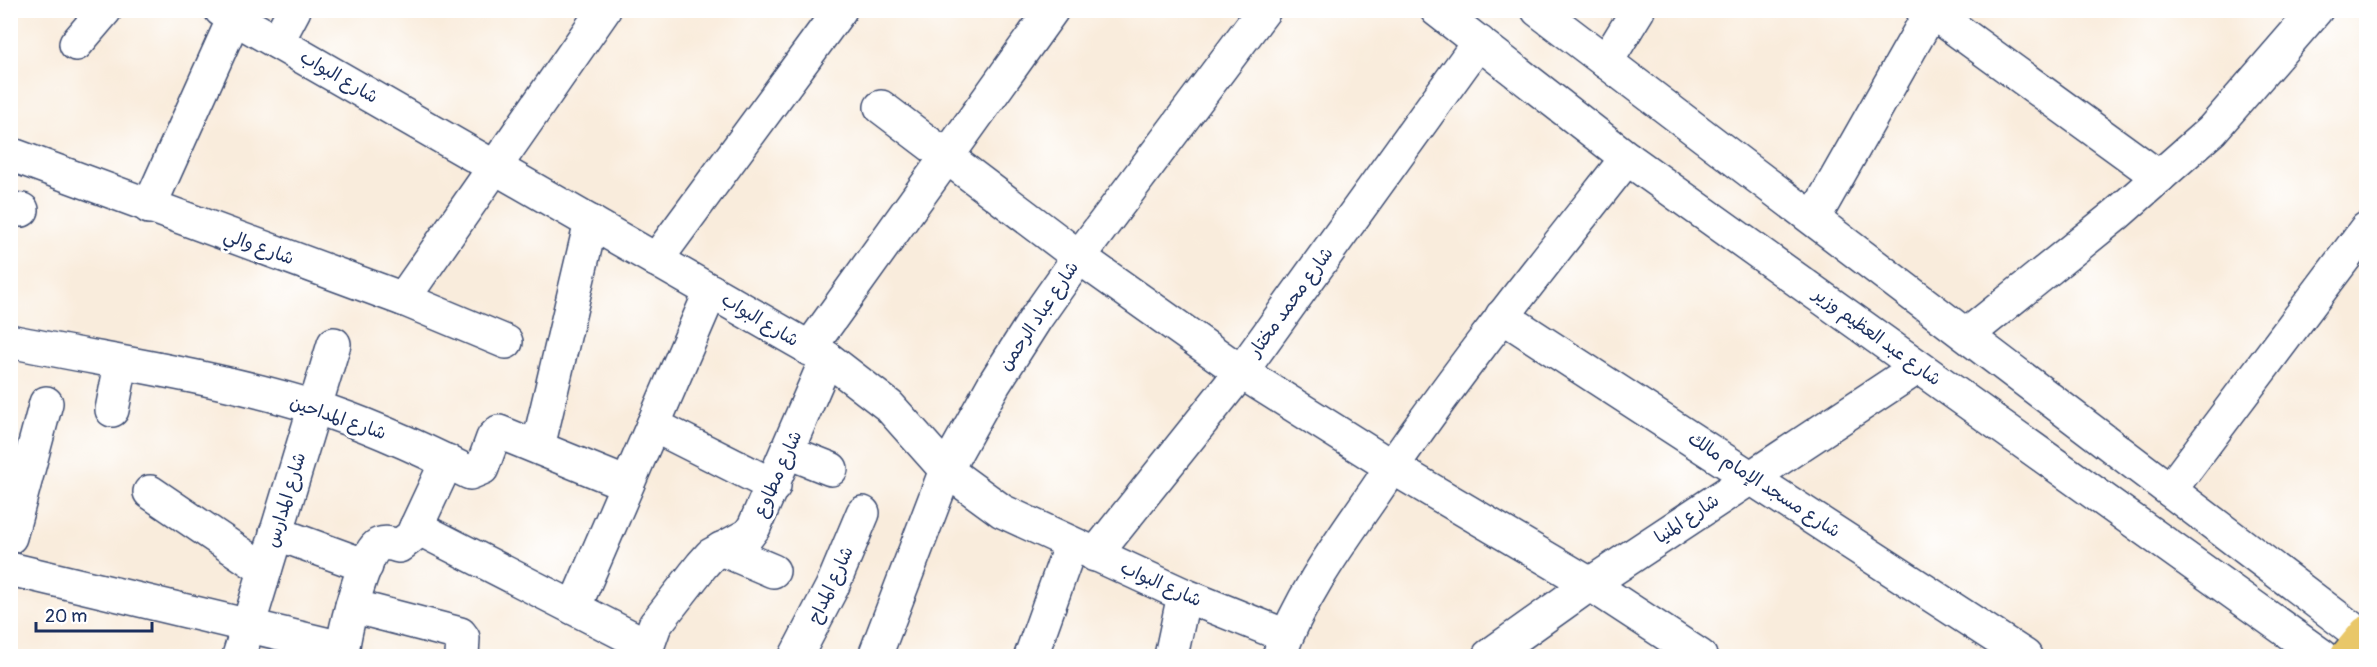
<svg xmlns="http://www.w3.org/2000/svg" width="2377" height="667" viewBox="0 0 2377 667" font-family="Pangolin,'Playpen Sans Arabic',sans-serif">
<style>
.lines{fill:none;stroke-linecap:round;stroke-linejoin:round}
.minor-casing{stroke:#3c4b71;stroke-width:36}
.tertiary-casing{stroke:#3c4b71;stroke-width:36}
.trunk-casing{stroke:#3c4b71;stroke-width:36}
.minor{stroke:#fff;stroke-width:33}
.tertiary{stroke:#fff;stroke-width:33}
.trunk{stroke:#e9c769;stroke-width:33}
.labels{text-anchor:middle;dominant-baseline:central;stroke-width:6;stroke-linejoin:round;paint-order:stroke}
.street-label{font-size:18px;fill:#1b2f5e;stroke:#fff}
</style>
<rect width="100%" height="100%" fill="#fff"/>
<filter id="ink" filterUnits="userSpaceOnUse"><feTurbulence type="fractalNoise" baseFrequency=".0167" numOctaves="2"/><feDisplacementMap in="SourceGraphic" scale="12" xChannelSelector="R" yChannelSelector="G"/><feConvolveMatrix kernelMatrix="1 2 1 2 8 2 1 2 1" color-interpolation-filters="sRGB"/></filter>
<filter id="wash" filterUnits="userSpaceOnUse"><feTurbulence type="fractalNoise" baseFrequency=".008" numOctaves="4" result="noise"/><feDisplacementMap in="SourceGraphic" scale="24" xChannelSelector="R" yChannelSelector="G"/><feGaussianBlur stdDeviation="1.35" result="paint"/><feColorMatrix in="noise" values="0 0 0 0 0 0 0 0 0 0 0 0 0 0 0 0 0 1.4 0 .05"/><feComposite in="paint" operator="in"/></filter>
<g filter="url(#wash)">
<rect width="100%" height="100%" fill="#f9ecdc"/>
</g>
<g filter="url(#ink)">
<g class="lines">
<defs>
<g id="minor">
<path d="M221,10L827,358L889,406L946,470L1002,511L1184,595L1286,636"/>
<path d="M1932,12L2159,177"/>
<path d="M277,42L294,10"/>
<path d="M76,44L105,10"/>
<path d="M1606,62L1638,10"/>
<path d="M881,107L1079,257L1241,372L1392,467L1590,584L1700,656"/>
<path d="M10,154L403,299L506,342"/>
<path d="M149,207L234,18"/>
<path d="M10,209L22,210"/>
<path d="M1814,218L1932,10"/>
<path d="M656,260L840,10"/>
<path d="M403,299L604,10"/>
<path d="M1502,316L2025,656"/>
<path d="M1967,335L2117,214L2212,130L2316,10"/>
<path d="M10,341C111,362 216,376 314,407C368,424 420,448 470,473L482,468L493,438L499,432L627,484"/>
<path d="M809,349L1052,10"/>
<path d="M112,410L121,364"/>
<path d="M653,425L774,486"/>
<path d="M538,447L591,222"/>
<path d="M788,452L831,469"/>
<path d="M2170,490L2366,229"/>
<path d="M150,492L265,570"/>
<path d="M416,527L646,645"/>
<path d="M276,533L366,566"/>
<path d="M10,537L46,403"/>
<path d="M721,549L773,571"/>
<path d="M1095,555L1241,372L1479,42"/>
<path d="M10,569L342,648"/>
<path d="M352,606L460,634L463,638L462,656"/>
<path d="M574,608L711,291"/>
<path d="M239,656L334,344"/>
<path d="M342,656C343,636 362,558 377,546C383,541 391,544 399,546L412,536L447,461"/>
<path d="M644,656L655,625L702,565L711,555L748,535L754,527L827,358"/>
<path d="M796,656L832,587L863,513"/>
<path d="M875,656L946,470L994,384L1036,318L1079,257L1264,10"/>
<path d="M1031,656L1071,544"/>
<path d="M1171,656L1184,595"/>
<path d="M1279,656C1300,597 1339,544 1375,492C1453,376 1541,267 1627,158"/>
<path d="M1489,656L1590,584L1918,367"/>
</g>
<g id="tertiary">
<path d="M1437,10L1627,158L2322,656"/>
<path d="M1538,10L2363,637"/>
</g>
<path id="trunk" d="M2347,656L2366,633"/>
</defs>
<!-- minor casing -->
<use href="#minor" class="minor-casing"/>
<!-- tertiary casing -->
<use href="#tertiary" class="tertiary-casing"/>
<!-- trunk casing -->
<use href="#trunk" class="trunk-casing"/>
<!-- minor -->
<use href="#minor" class="minor"/>
<!-- tertiary -->
<use href="#tertiary" class="tertiary"/>
<!-- trunk -->
<use href="#trunk" class="trunk"/>
</g>
</g>
<g class="labels">
<!-- street labels -->
<g class="street-label">
<text transform="translate(339 77) rotate(30)">شارع البواب</text>
<text transform="translate(259 247) rotate(20)">شارع والي</text>
<text transform="translate(1291 302) rotate(-54)">شارع محمد مختار</text>
<text transform="translate(1039 316) rotate(-56)">شارع عباد الرحمن</text>
<text transform="translate(760 320) rotate(31)">شارع البواب</text>
<text transform="translate(1877 337) rotate(36)">شارع عبد العظيم وزير</text>
<text transform="translate(338 418) rotate(19)">شارع المداحين</text>
<text transform="translate(778 474) rotate(-66)">شارع مطاوع</text>
<text transform="translate(1764 485) rotate(33)">شارع مسجد الإمام مالك</text>
<text transform="translate(286 500) rotate(-73)">شارع المدارس</text>
<text transform="translate(1687 519) rotate(-34)">شارع المنيا</text>
<text transform="translate(1161 584) rotate(24)">شارع البواب</text>
<text transform="translate(831 585) rotate(-65)">شارع المداح</text>
</g>
</g>
<!-- margin -->
<rect width="2377" height="667" fill="none" stroke="#fff" stroke-width="36"/>
<!-- scale -->
<path d="M36 622v9h116v-9" fill="none" stroke="#1b2f5e" stroke-width="3"/>
<text x="45" y="622" font-size="18" fill="#1b2f5e" stroke="#ffffff" stroke-width="4.5" paint-order="stroke">20 m</text>
</svg>
